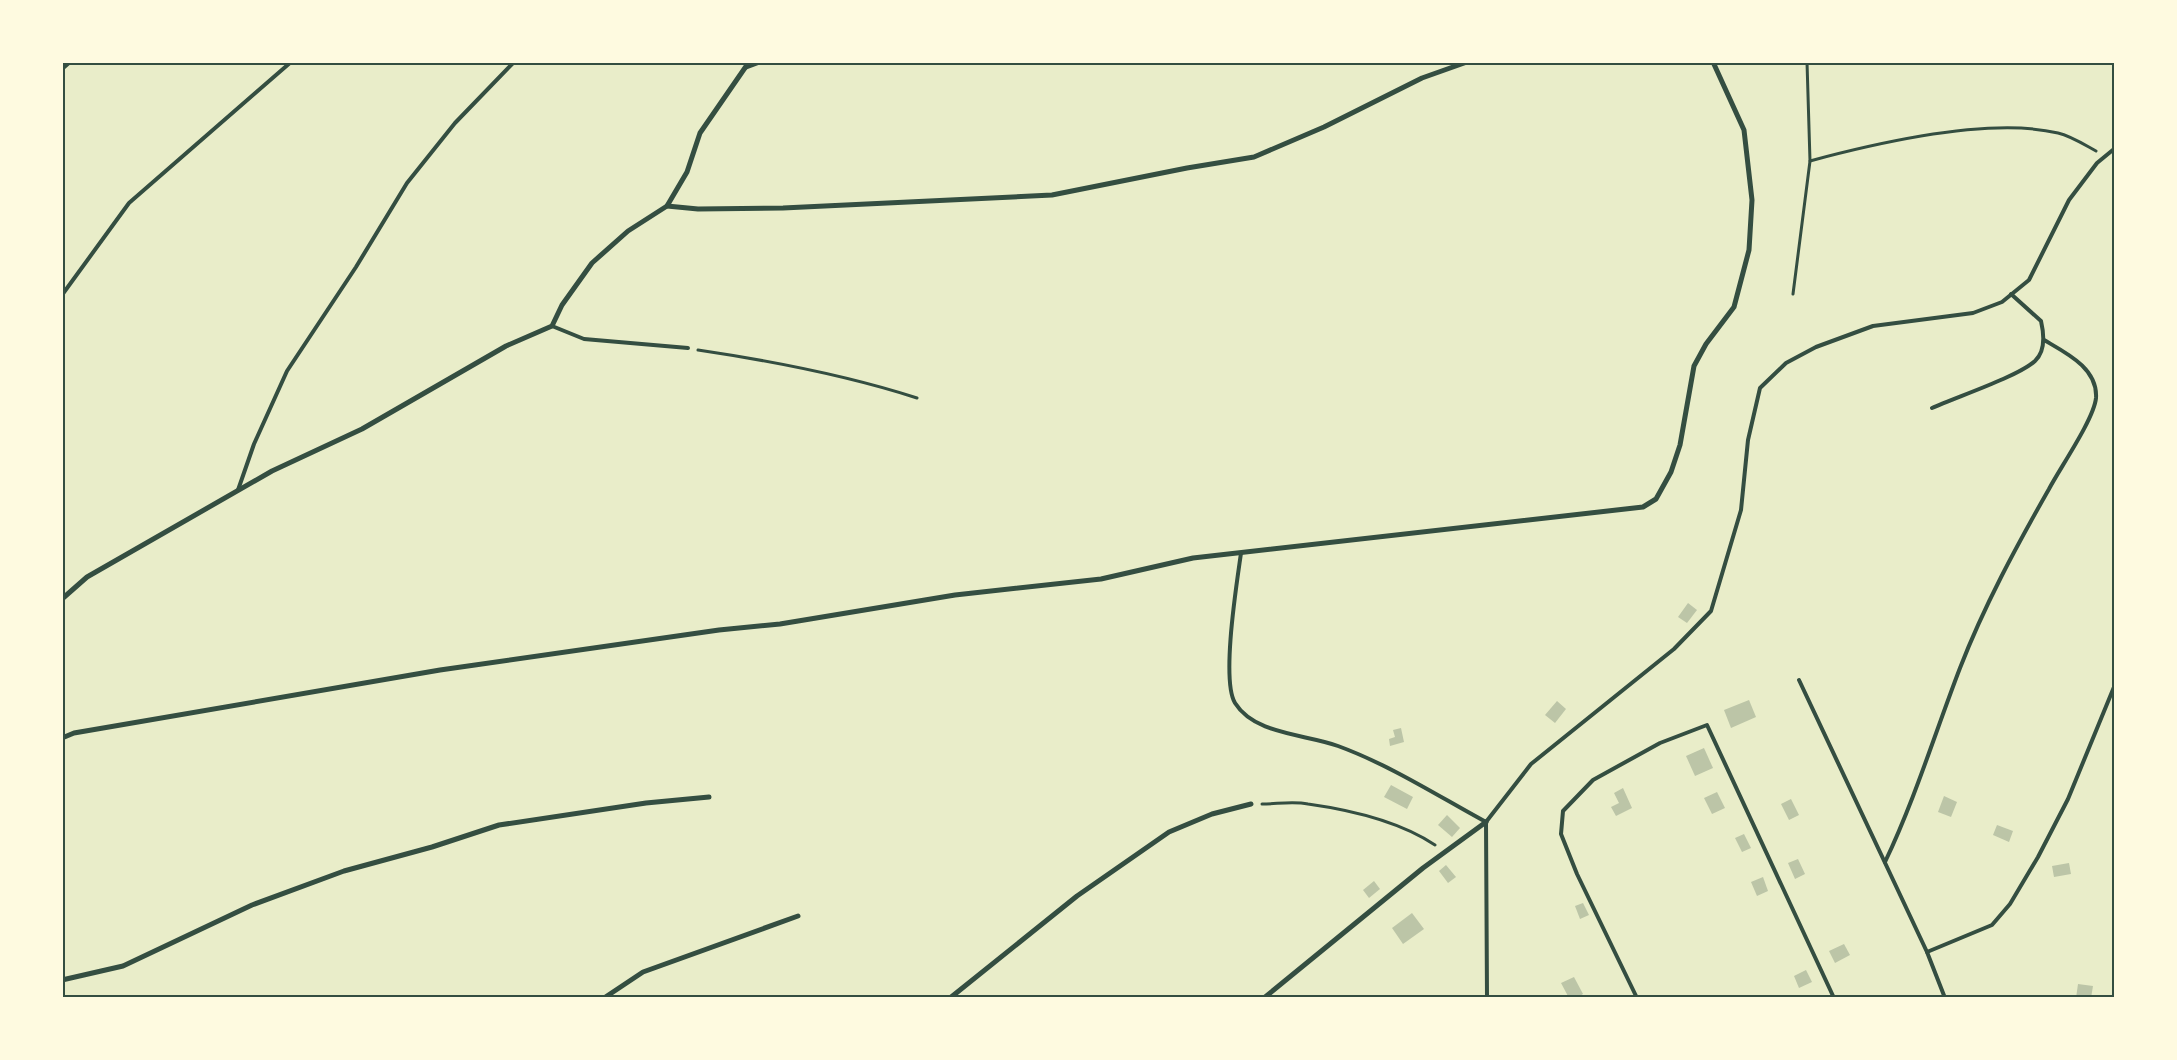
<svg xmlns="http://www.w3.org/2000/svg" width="2177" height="1060" viewBox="0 0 2177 1060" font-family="'Work Sans',sans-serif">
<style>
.building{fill:#bcc5a7}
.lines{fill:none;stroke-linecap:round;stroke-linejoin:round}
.path{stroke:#344e41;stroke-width:3}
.service{stroke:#344e41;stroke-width:4}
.minor{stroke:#344e41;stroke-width:5}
.neatline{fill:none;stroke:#344e41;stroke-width:2}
</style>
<rect width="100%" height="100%" fill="#e9edc9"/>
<!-- building -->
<g class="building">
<path d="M1688,603L1697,610L1687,623L1678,617Z"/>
<path d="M1749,700L1756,717L1731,728L1724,710Z"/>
<path d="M1557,701L1566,709L1555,723L1545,715Z"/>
<path d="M1401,728L1404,742L1390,746L1389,739L1395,737L1393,730Z"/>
<path d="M1704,748L1713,768L1695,776L1686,756Z"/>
<path d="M1391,785L1413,797L1407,809L1384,797Z"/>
<path d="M1623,788L1632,808L1616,816L1611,807L1619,803L1614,793Z"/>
<path d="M1717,792L1725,808L1712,814L1704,798Z"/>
<path d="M1944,796L1957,802L1951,817L1938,812Z"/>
<path d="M1791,799L1799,815L1789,820L1781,804Z"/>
<path d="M1447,815L1460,828L1452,837L1438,825Z"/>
<path d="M1997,825L2013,831L2009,842L1993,835Z"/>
<path d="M1744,834L1751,848L1742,852L1735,838Z"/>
<path d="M1798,859L1805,874L1795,879L1788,863Z"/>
<path d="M2069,863L2071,874L2054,877L2052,866Z"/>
<path d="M1446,865L1456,877L1448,883L1439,871Z"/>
<path d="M1763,877L1768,891L1757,896L1751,882Z"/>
<path d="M1374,881L1380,889L1369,898L1363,890Z"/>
<path d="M1583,903L1589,915L1580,919L1575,906Z"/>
<path d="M1412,913L1424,929L1403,944L1392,928Z"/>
<path d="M1844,944L1850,955L1835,963L1829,951Z"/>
<path d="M1806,970L1812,982L1799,988L1794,976Z"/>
<path d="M1574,977L1583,994L1577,998H1569L1561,983Z"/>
<path d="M2078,984L2093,986L2091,998H2076Z"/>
</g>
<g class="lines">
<!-- path -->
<g class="path">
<path d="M1807,62L1810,161C1877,143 1991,117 2058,133C2071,136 2085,145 2096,151"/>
<path d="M1793,294L1810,161"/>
<path d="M698,350C772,361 846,375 917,398"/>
<path d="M1262,804C1277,804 1293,801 1308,804C1351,810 1399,821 1435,845"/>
</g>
<!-- service -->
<g class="service">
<path d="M745,68L761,62"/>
<path d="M62,69L70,62"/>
<path d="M62,295L129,203L291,62"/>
<path d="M552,326L584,339L688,348"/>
<path d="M1932,408C1956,397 2017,377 2035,361C2046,351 2044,334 2041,321L2011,294"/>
<path d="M238,490L254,444L287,371L356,267L407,183L455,123L514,62"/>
<path d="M1241,553C1237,582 1221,680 1235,703C1255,735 1306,734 1338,746C1390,765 1438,796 1486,822"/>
<path d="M1799,680L1927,952L1945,998"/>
<path d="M1885,862C1915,799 1935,733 1960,668C1984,606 2016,547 2049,489C2060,468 2094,419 2096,398C2098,368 2066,353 2044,340"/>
<path d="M1927,952L1992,925L2010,904L2038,857L2068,799L2114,687"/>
<path d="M1487,998L1486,822L1531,764L1674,649L1711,611L1741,510L1748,440L1760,388L1786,363L1816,347L1873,326L1973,313L2002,302L2029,280L2069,200L2097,163L2114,149"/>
<path d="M1637,998L1577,874L1561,834L1563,811L1593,780L1660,743L1707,725L1834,998"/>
</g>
<!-- minor -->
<g class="minor">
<path d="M667,206L698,209L783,208L1052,195L1187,168L1254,157L1324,127L1422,78L1467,62"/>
<path d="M62,599L87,577L272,471L362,429L506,346L552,326L562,305L592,263L628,231L667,206L687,172L700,133L749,62"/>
<path d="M62,738L74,733L440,670L719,630L780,624L955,595L1101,579L1193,558L1643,507L1656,499L1671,472L1680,445L1694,366L1706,344L1734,307L1749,250L1752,200L1744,130L1713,62"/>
<path d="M62,980L123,966L252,905L344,871L432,847L499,825L646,803L709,797"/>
<path d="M604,998L643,972L798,916"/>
<path d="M950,998L1077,896L1169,832L1212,814L1251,804"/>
<path d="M1264,998L1423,868L1486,822"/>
</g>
</g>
<!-- border -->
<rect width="2177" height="1060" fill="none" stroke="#fefae0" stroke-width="128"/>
<rect x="64" y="64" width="2049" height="932" class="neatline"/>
</svg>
